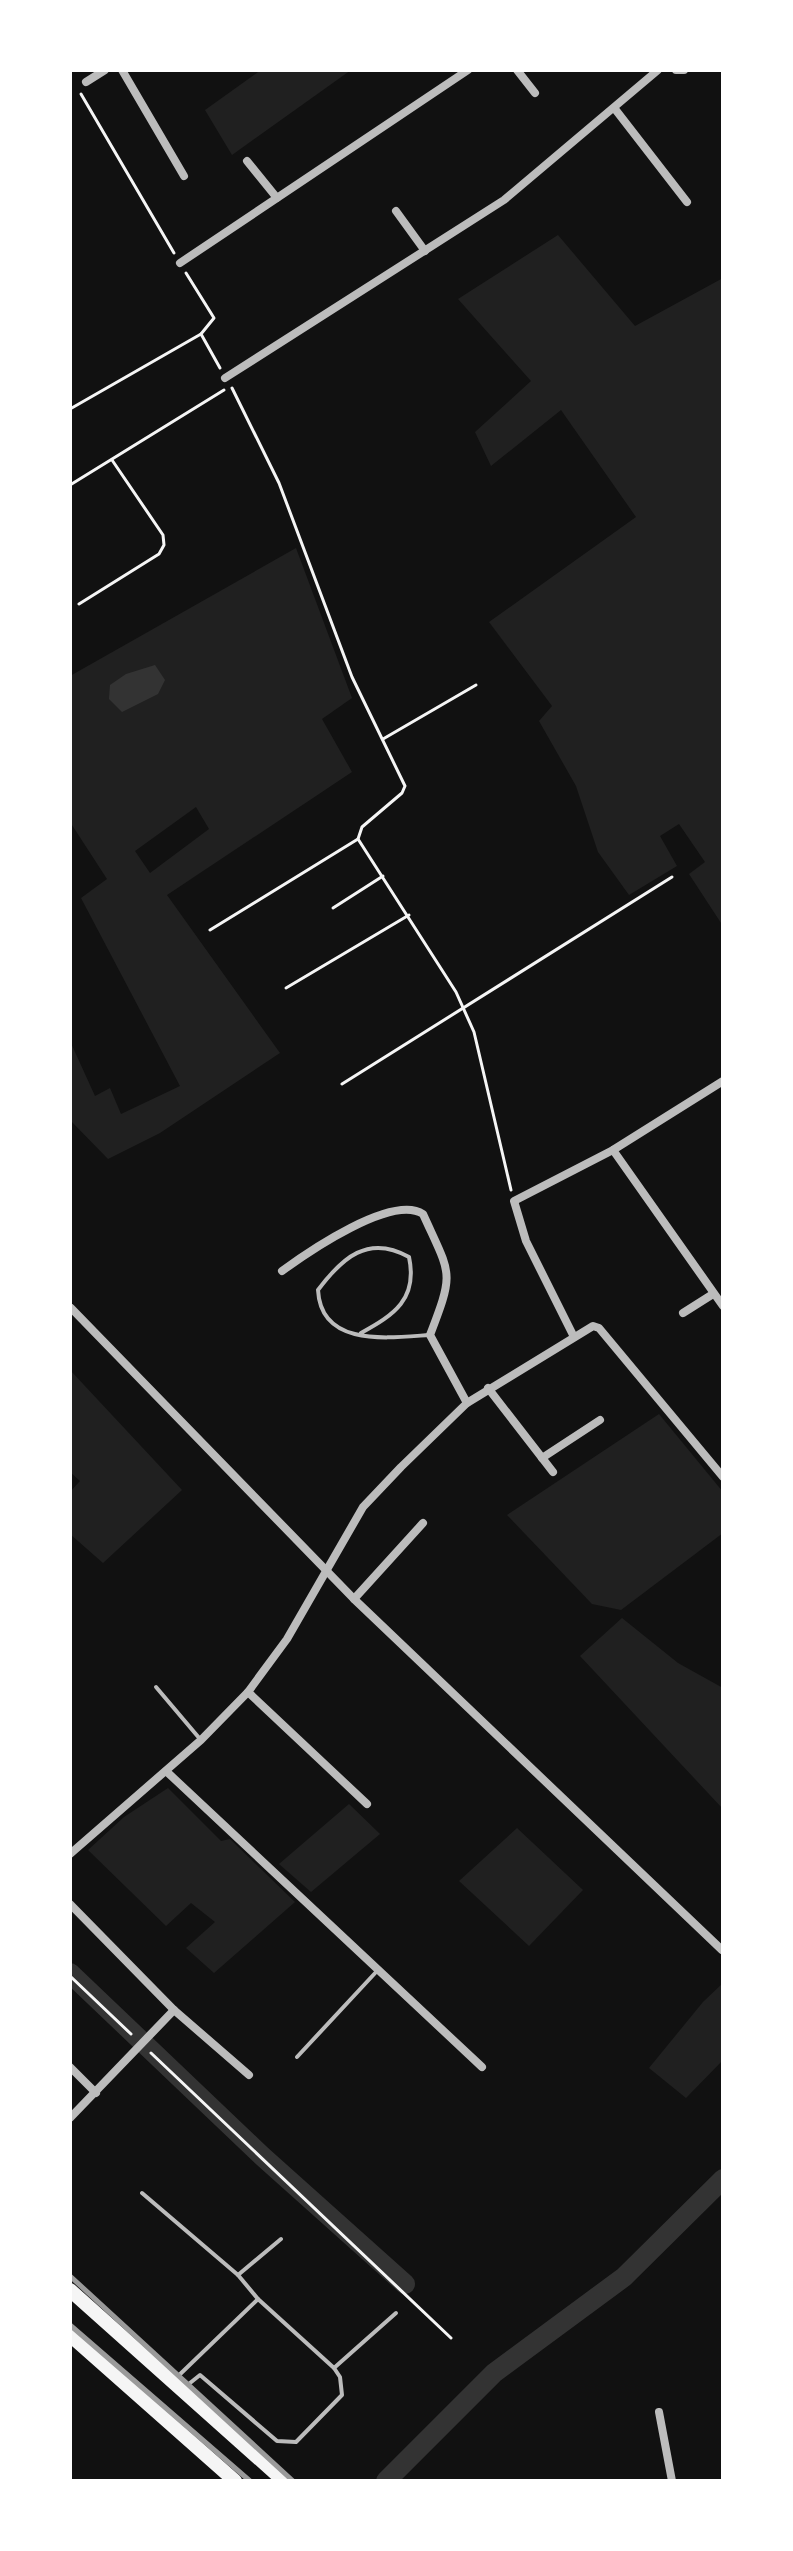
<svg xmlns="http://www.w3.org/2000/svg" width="793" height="2551" viewBox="0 0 793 2551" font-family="'Titillium Web',sans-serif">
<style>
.green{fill:#202020;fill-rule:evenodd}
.water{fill:#333}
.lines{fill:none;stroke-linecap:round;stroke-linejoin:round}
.canal{stroke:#333;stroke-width:20}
.path{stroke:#f5f5f5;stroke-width:3}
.service{stroke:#bcbcbc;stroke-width:4}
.minor{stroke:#bcbcbc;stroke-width:8}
.primary{stroke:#f5f5f5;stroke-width:14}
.rail{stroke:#9a9a9a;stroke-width:5}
</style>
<rect width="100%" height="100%" fill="#111"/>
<!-- green -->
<g class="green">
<path d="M261,70H351L232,155L205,110Z"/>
<path d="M558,235L635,326L723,278L721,923L689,874L705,862L679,824L660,836L677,866L629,895L598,852L576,786L539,721L552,706L489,622L636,517L561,410L491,466L475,432L531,381L458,299Z"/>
<path d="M296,548L352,698L322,719L352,772L167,895L280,1053L160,1133L108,1159L70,1120V1041L95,1096L110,1088L121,1114L180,1086L81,898L107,879L70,822V676ZM196,807L209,829L150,873L135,851Z"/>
<path d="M70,1370L182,1490L103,1563L70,1534V1492L80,1481L70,1472Z"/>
<path d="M659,1414L723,1492V1533L621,1610L592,1604L507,1515Z"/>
<path d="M622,1618L678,1663L723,1688V1809L580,1656Z"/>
<path d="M168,1788L221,1841L230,1839L295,1902L214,1973L186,1948L215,1922L191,1903L166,1926L88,1850L124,1817Z"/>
<path d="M349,1804L380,1834L311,1892L279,1864Z"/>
<path d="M517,1828L583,1890L529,1946L459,1881Z"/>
<path d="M723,1983V2060L686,2098L649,2068L703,2002Z"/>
</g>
<!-- water -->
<path class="water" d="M155,665L165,680L158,694L122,712L109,699L110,685L126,674Z"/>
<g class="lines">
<!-- canal -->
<g class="canal">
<path d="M70,1973L262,2156L405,2284"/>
<path d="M386,2481L494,2373L624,2277L723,2179"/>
</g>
<!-- path -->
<g class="path">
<path d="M81,94L174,253"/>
<path d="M186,273L214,318L201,334L220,368"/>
<path d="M70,409L201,334"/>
<path d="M70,485L224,390"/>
<path d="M79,604L159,554L164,545L163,535L112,460"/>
<path d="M383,739L476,685"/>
<path d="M358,839L456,992L474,1032L511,1190"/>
<path d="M333,908L383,876"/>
<path d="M210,930L358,839L362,827L402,793L405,786L352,677L279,483L232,388"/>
<path d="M286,988L409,915"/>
<path d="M342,1084L672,877"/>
<path d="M70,1976L131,2034"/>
<path d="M151,2053L451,2338"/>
</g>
<!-- service -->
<g class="service">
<path d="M361,1333C394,1315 418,1299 409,1257C368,1234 342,1258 318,1290C321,1347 387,1338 429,1335"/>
<path d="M156,1687L200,1739"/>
<path d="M297,2057L377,1971"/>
<path d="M142,2193L238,2275L258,2299"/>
<path d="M238,2275L281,2239"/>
<path d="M334,2368L396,2313"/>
<path d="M174,2380L258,2299L334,2368L340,2377L342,2395L296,2442L277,2441L200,2375L185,2387"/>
</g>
<!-- minor -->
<g class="minor">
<path d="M122,70L184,176"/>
<path d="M517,70L535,93"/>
<path d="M676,70H684"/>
<path d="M86,82L105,70"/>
<path d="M615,109L687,202"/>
<path d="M247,161L277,198"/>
<path d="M396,211L425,251"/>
<path d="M180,263L468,70"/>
<path d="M225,378L504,200L658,70"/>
<path d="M613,1150L723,1306"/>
<path d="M282,1271C308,1252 392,1194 423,1214C451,1276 455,1270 430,1335L467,1403"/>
<path d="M71,1308L354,1599L722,1950"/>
<path d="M683,1313L713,1294"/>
<path d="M574,1337L526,1241L514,1201L613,1150L723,1081"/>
<path d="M488,1388L553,1472"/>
<path d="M542,1458L600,1420"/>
<path d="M354,1599L423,1523"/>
<path d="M248,1692L367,1804"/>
<path d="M166,1771L482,2067"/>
<path d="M70,1854L201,1740L248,1692L287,1639L363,1507L401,1467L467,1403L593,1326L599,1328L723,1477"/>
<path d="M70,1904L174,2010L249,2075"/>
<path d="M70,2067L96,2093"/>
<path d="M70,2118L174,2010"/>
<path d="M659,2412L672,2481"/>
</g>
<!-- primary -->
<g class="primary">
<path d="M70,2290L284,2481"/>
<path d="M70,2335L235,2481"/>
</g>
<!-- rail -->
<g class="rail">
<path d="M70,2276L293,2481"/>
<path d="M70,2325L250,2481"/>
</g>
</g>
<!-- border -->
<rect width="793" height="2551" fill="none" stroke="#ffffff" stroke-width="144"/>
</svg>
